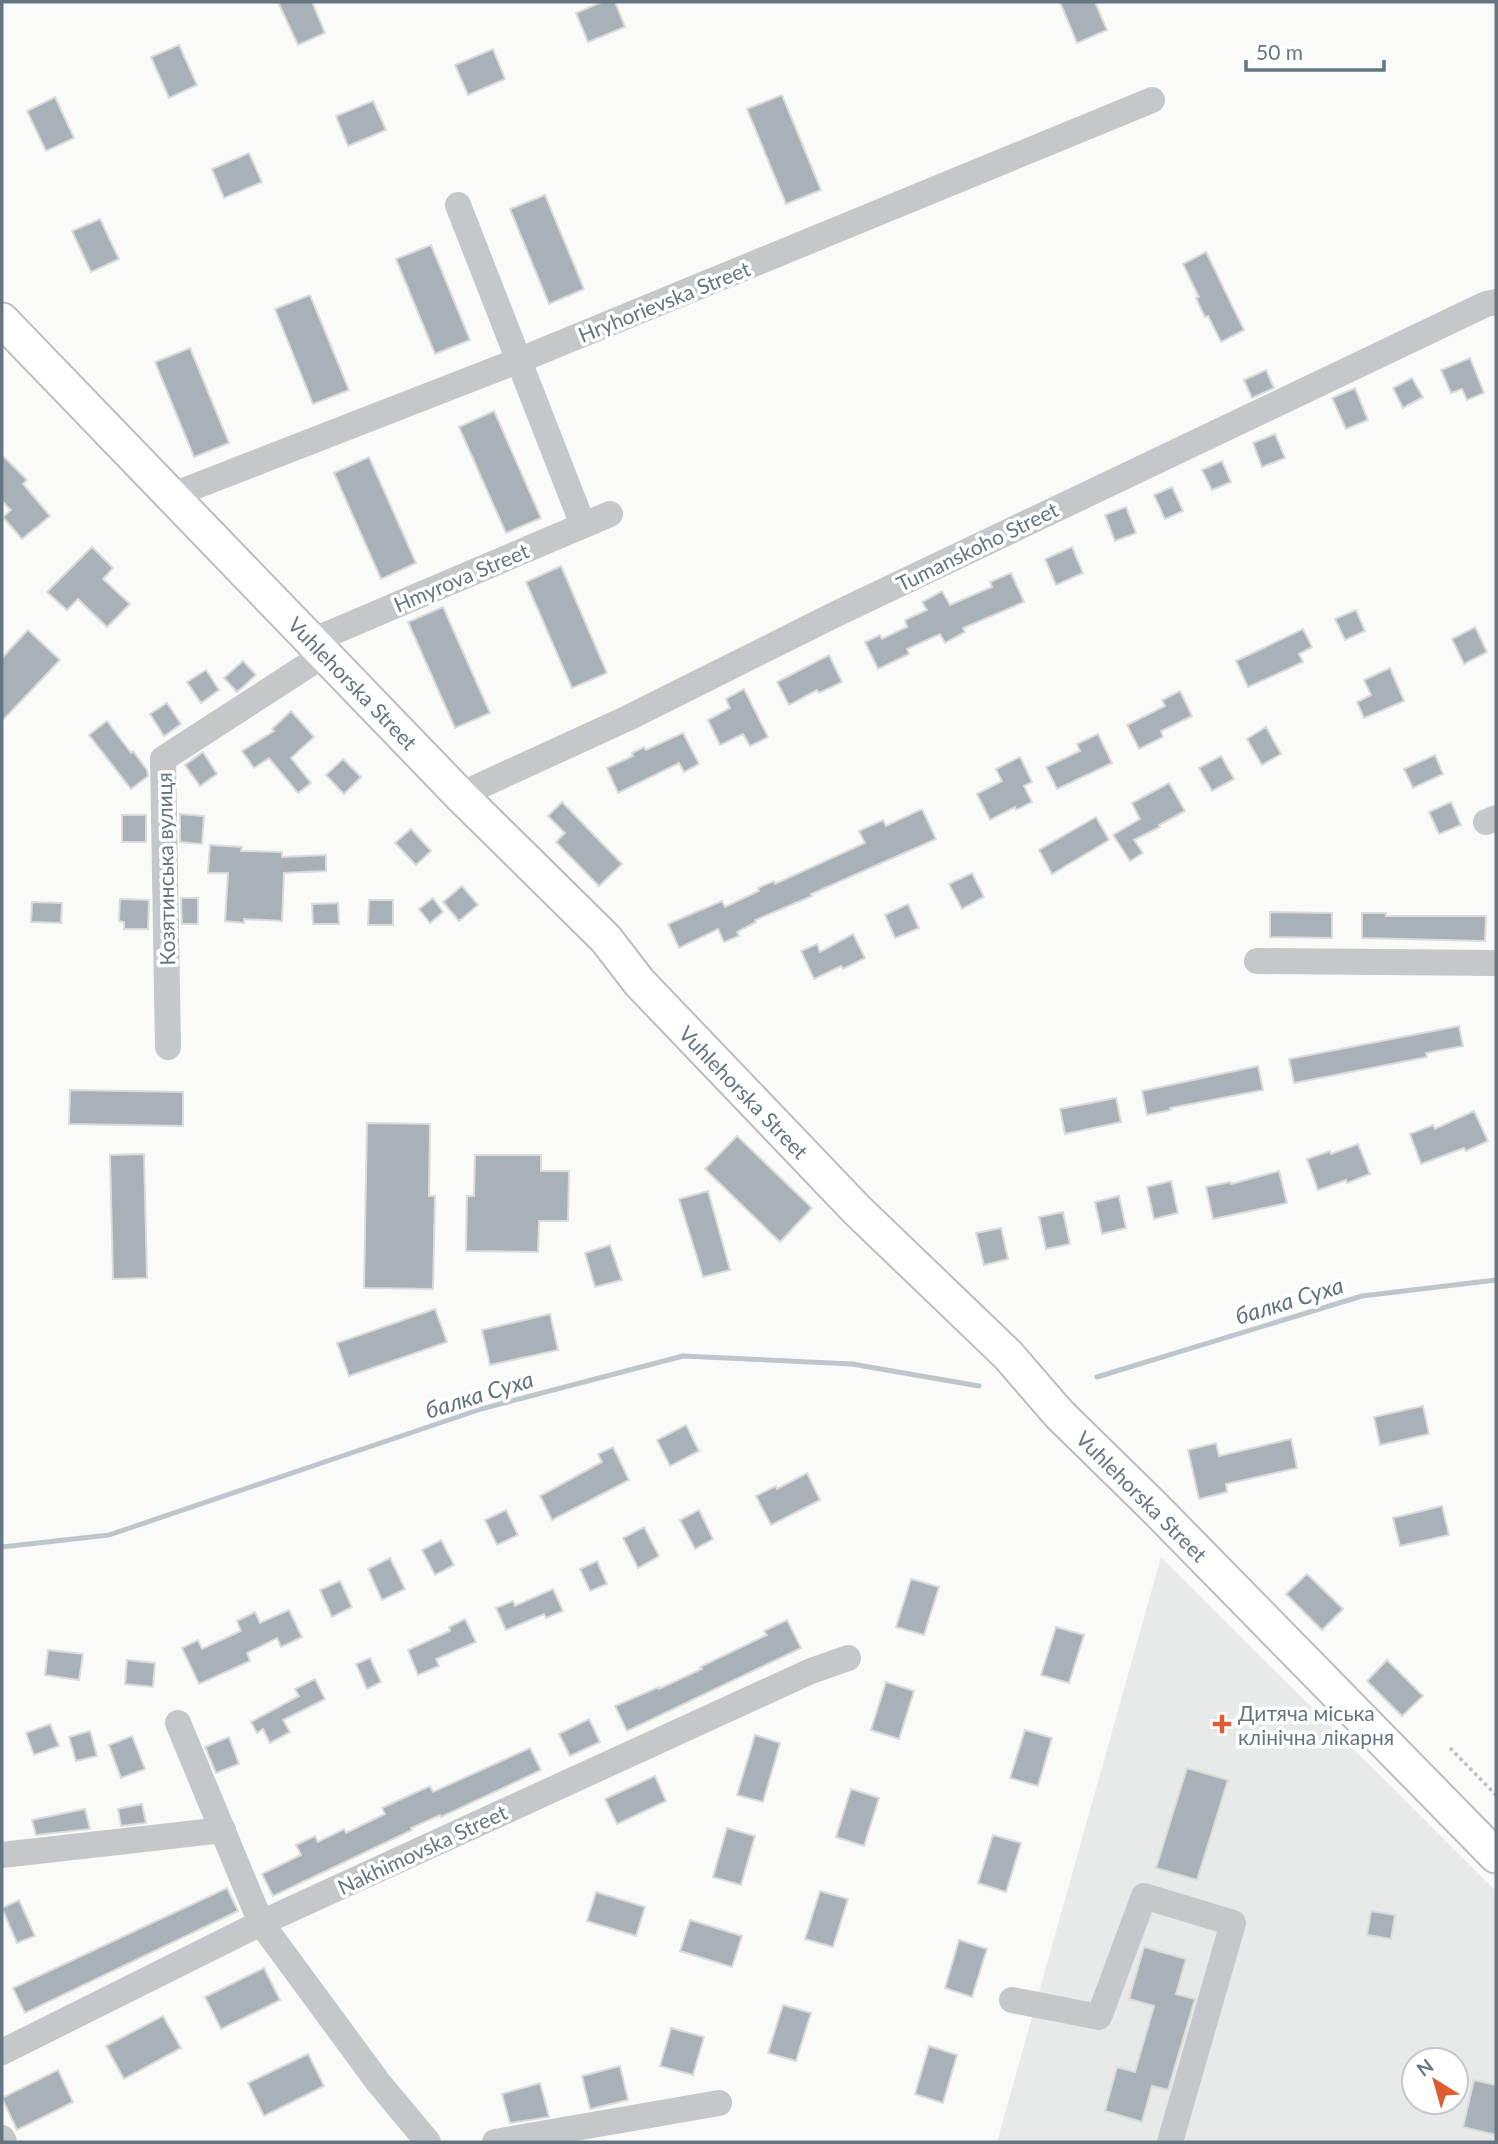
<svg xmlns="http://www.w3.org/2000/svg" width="1498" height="2144" viewBox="0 0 1498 2144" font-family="Lato,sans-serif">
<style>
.built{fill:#e8e9e9;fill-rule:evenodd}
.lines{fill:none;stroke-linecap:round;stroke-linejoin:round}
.stream{stroke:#bdc6cb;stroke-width:5}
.building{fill:#a8b1b7;stroke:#dbdcda;stroke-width:2}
.major-casing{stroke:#b9bdc1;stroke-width:37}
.path{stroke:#bec1c3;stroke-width:3.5;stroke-dasharray:3.5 3.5;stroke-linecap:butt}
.minor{stroke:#c4c8cb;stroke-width:26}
.major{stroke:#fff;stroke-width:33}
.poi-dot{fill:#df5c32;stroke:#fff;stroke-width:2.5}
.labels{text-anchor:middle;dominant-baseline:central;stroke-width:7;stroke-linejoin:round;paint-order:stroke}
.street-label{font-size:21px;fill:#667582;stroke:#fff}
.poi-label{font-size:21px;fill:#667582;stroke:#fff;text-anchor:start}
.water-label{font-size:23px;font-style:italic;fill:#60737c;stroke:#fff}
</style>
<rect width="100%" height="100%" fill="#fafaf8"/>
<!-- built -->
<path class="built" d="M1161,1557L1496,1891V2142H997ZM1414,2060H1456V2102H1414Z"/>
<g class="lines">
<!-- stream -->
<g class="stream">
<path d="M1097,1377L1362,1296L1496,1280"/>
<path d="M2,1547L109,1535L481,1409L683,1356L852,1364L979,1386"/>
</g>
</g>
<!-- building -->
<g class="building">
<path d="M278,2H312L325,33L298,45Z"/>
<path d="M602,2H615L625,27L588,42L576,13Z"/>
<path d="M1060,2H1095L1107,30L1077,43Z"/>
<path d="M179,45L197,85L169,98L151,57Z"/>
<path d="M493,49L505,79L468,95L455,65Z"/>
<path d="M782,95L821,190L786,204L747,109Z"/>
<path d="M55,97L74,138L46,151L27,111Z"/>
<path d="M373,101L386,130L348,146L336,116Z"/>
<path d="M249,153L262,182L224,198L212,169Z"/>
<path d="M545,195L584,289L549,304L510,209Z"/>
<path d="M100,219L119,259L91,272L72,231Z"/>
<path d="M431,245L470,340L435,354L396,259Z"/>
<path d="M1206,252L1244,330L1221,342L1208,316L1205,317L1196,298L1199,297L1183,264Z"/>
<path d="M310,295L349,390L313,404L275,309Z"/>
<path d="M190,348L229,443L194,457L155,362Z"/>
<path d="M1470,358L1484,393L1467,400L1462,389L1451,393L1441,370Z"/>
<path d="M1266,370L1274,388L1252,398L1244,380Z"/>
<path d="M1412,378L1423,397L1403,408L1393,388Z"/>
<path d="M1355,388L1368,420L1346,429L1332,398Z"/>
<path d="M494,411L541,518L506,533L459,427Z"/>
<path d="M1275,434L1285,458L1262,467L1253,443Z"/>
<path d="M2,455L27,480L23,484L50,516L22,539L3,517L11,510L2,501Z"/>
<path d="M369,457L416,563L381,579L334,473Z"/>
<path d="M1222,461L1231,482L1212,490L1202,470Z"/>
<path d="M1172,487L1183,511L1165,519L1154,495Z"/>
<path d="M1126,507L1136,533L1115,541L1105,515Z"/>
<path d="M92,547L113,568L103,579L130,604L107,627L78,599L67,610L47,592Z"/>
<path d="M1072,547L1083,573L1056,585L1045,559Z"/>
<path d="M561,566L607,673L572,688L526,582Z"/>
<path d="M1011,573L1024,602L963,628L965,632L945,643L940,634L907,649L909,654L878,669L865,642L880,635L882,639L907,627L905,620L927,610L922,602L942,591L950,605L992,587L990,582Z"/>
<path d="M443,607L490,713L455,728L408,622Z"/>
<path d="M1356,610L1365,631L1345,640L1335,619Z"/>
<path d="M1475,627L1487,652L1464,664L1452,639Z"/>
<path d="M1303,629L1312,647L1299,654L1303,662L1248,687L1236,661Z"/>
<path d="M28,630L60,660L2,721V658Z"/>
<path d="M829,655L842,682L819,693L817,690L789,705L777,682Z"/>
<path d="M243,661L256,675L237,692L224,678Z"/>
<path d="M1390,668L1404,701L1364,718L1357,702L1371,695L1364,680Z"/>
<path d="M206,670L219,690L201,703L187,682Z"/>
<path d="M744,689L768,737L750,746L743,734L720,745L708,720L730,708L726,699Z"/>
<path d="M1180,691L1192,716L1161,731L1163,737L1139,749L1127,725L1165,706L1162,700Z"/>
<path d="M167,703L181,724L164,736L150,714Z"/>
<path d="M291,711L314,737L291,758L311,783L298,793L269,758L254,768L242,751L274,731L272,729Z"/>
<path d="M107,721L131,753L133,751L147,770L148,776L131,789L89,735Z"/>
<path d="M1266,727L1281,754L1262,765L1247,739Z"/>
<path d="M683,733L699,764L684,772L679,763L618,793L607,768L633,756L632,753L644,747L646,750Z"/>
<path d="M1098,734L1112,763L1057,789L1046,767L1080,751L1077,744Z"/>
<path d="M203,752L217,774L200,786L185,765Z"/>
<path d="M1435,755L1443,774L1413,788L1404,769Z"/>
<path d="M1221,756L1234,779L1212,791L1199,768Z"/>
<path d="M1020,757L1032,782L1024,786L1032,802L1016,810L1015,807L990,820L977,794L1002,781L996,769Z"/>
<path d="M343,759L361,777L344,794L326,775Z"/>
<path d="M1169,783L1185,811L1159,825L1160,827L1134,840L1143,853L1130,861L1113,835L1140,819L1132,803Z"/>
<path d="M562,802L622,864L599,886L556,842L565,833L548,816Z"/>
<path d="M1451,802L1461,825L1439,834L1429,812Z"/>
<path d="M922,809L936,839L811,894L812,896L755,920L756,922L737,932L739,936L724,942L718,929L679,948L668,924L722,901L725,907L759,891L758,888L774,881L775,884L865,843L859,831L883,820L886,826Z"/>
<path d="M180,814L204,816L202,844L180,842Z"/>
<rect x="122" y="815" width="24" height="27"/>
<path d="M1096,817L1109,840L1052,874L1039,850Z"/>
<path d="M411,829L431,851L416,865L395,843Z"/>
<path d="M210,845L242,847L241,851L282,852V857L326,855V871L284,873L282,921L244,919V923L225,921L228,873H208Z"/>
<path d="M972,873L984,897L962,909L949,884Z"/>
<path d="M462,886L478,905L459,921L443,902Z"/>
<path d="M181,898H198V924H182Z"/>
<path d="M433,898L443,912L430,923L419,909Z"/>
<path d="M120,899L149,900L148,929H124V922L119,921Z"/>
<path d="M369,900H393V925H368Z"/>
<path d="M32,902L62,903L61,923L31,922Z"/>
<path d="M338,903L339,924H313L312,904Z"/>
<path d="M908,904L919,928L895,938L885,915Z"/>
<path d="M1270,912L1332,913V938L1270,937Z"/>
<path d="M1362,913H1386V916H1486L1485,941L1362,938Z"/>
<path d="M853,934L865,958L843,969L841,966L814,979L801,951L817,944L820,952Z"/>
<path d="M1459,1026L1463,1046L1426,1053L1427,1057L1294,1083L1289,1059Z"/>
<path d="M1258,1066L1263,1090L1170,1108L1171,1110L1147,1115L1142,1091Z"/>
<path d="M70,1090L183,1092V1126L69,1124Z"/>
<path d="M1116,1098L1121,1122L1065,1134L1060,1109Z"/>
<path d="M1474,1111L1488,1141L1466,1151L1464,1148L1421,1164L1410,1134L1433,1125L1435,1129Z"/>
<path d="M367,1123L430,1124L429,1196H435L433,1289L364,1288Z"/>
<path d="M737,1136L812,1208L780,1242L705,1169Z"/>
<path d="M1358,1144L1370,1174L1347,1183L1346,1180L1318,1190L1307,1159L1330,1151L1331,1154Z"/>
<path d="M144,1154L147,1278L113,1279L110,1155Z"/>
<path d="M475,1155H541V1171H569L568,1221H539L538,1252L466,1251L467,1196H474Z"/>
<path d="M1279,1171L1287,1203L1213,1219L1206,1187L1230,1182L1231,1184Z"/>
<path d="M1171,1181L1178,1213L1154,1219L1147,1187Z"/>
<path d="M708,1191L730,1270L703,1277L679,1199Z"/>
<path d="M1119,1196L1126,1228L1102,1234L1095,1202Z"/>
<path d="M1063,1212L1070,1244L1046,1249L1039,1217Z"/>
<path d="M1001,1228L1008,1259L984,1265L976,1233Z"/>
<path d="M610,1245L622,1280L595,1287L585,1253Z"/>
<path d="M435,1309L447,1342L349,1376L337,1343Z"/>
<path d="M550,1314L558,1350L490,1365L482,1330Z"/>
<path d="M1423,1406L1429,1434L1380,1445L1374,1417Z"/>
<path d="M686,1425L699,1451L670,1466L657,1440Z"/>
<path d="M1291,1439L1297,1468L1226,1484L1227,1492L1199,1499L1188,1450L1216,1443L1219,1456Z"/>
<path d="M613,1447L629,1480L552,1520L540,1496L602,1462L598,1454Z"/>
<path d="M807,1473L820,1500L771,1525L756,1496L776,1486L777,1489Z"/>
<path d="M1442,1506L1449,1535L1400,1546L1393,1518Z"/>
<path d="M506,1510L518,1535L497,1545L485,1520Z"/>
<path d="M699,1510L713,1539L695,1549L680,1520Z"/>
<path d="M644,1527L659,1556L638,1568L623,1538Z"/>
<path d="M441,1540L454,1565L435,1575L422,1550Z"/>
<path d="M390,1558L405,1589L382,1600L368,1569Z"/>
<path d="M597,1561L607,1584L590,1591L580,1569Z"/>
<path d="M1307,1574L1343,1609L1322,1630L1286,1594Z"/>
<path d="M911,1579L939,1587L924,1635L896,1627Z"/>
<path d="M340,1581L352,1607L332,1617L320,1590Z"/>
<path d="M553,1589L563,1611L546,1618L544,1614L506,1630L496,1608L513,1601L515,1606Z"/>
<path d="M289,1610L302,1637L281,1647L277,1638L247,1653L250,1661L199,1684L182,1648L198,1640L202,1649L241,1631L237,1621L255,1612L260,1623Z"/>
<path d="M465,1619L476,1642L436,1659L439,1666L418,1675L408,1650L450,1631L449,1627Z"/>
<path d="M787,1620L801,1648L627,1731L615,1706L659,1687V1689L702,1669L700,1667L767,1635L764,1631Z"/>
<path d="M1056,1627L1084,1635L1069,1683L1041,1675Z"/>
<path d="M48,1650L83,1654L79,1680L45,1675Z"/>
<path d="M370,1658L381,1682L367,1689L356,1664Z"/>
<path d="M127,1660L155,1663L153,1687L125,1684Z"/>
<path d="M1387,1660L1423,1696L1402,1716L1367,1681Z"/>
<path d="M315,1679L325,1699L283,1720L290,1732L270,1743L263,1729L257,1733L251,1722L299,1696L295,1689Z"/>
<path d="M886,1682L914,1691L899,1739L871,1730Z"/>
<path d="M589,1719L600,1742L570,1756L559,1734Z"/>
<path d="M50,1724L59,1746L34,1755L26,1733Z"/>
<path d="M1025,1730L1052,1738L1038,1786L1010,1778Z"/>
<path d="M90,1731L97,1756L76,1761L69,1737Z"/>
<path d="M755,1735L780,1743L763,1802L737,1795Z"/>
<path d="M132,1736L145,1769L121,1778L109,1745Z"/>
<path d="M229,1737L239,1764L216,1773L205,1747Z"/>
<path d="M530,1748L541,1770L441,1817L440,1815L411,1828L412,1830L273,1896L262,1874L301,1855L296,1845L315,1836L318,1842L344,1829L346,1833L385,1814L382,1808L397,1801L430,1786L433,1792Z"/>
<path d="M1187,1768L1228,1780L1197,1880L1156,1868Z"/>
<path d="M655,1776L666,1801L617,1824L605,1799Z"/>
<path d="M851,1789L879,1798L864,1846L836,1837Z"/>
<path d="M142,1804L146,1823L121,1826L118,1809Z"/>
<path d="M85,1809L90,1829L36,1835L32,1820Z"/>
<path d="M727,1828L755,1836L741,1885L713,1877Z"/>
<path d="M993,1835L1021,1843L1006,1892L978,1883Z"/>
<path d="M227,1888L238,1911L25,2013L13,1988Z"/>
<path d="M820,1891L848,1899L833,1947L805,1939Z"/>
<path d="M596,1892L645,1907L636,1936L587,1921Z"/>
<path d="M19,1900L35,1936L17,1943L2,1908Z"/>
<path d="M1371,1911L1395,1915L1391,1939L1367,1935Z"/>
<path d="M690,1920L742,1936L732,1967L680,1951Z"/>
<path d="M959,1940L987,1949L972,1997L945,1988Z"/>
<path d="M1144,1947L1186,1959L1176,1994L1195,1999L1168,2090L1152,2086L1142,2122L1105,2111L1117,2067L1135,2072L1154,2006L1129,1999Z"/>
<path d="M264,1968L280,2000L221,2029L205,1997Z"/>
<path d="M783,2005L811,2013L796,2061L768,2053Z"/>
<path d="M163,2016L181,2048L124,2079L106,2046Z"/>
<path d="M671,2028L704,2037L693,2075L660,2066Z"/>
<path d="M929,2046L957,2055L943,2103L915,2094Z"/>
<path d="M308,2054L324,2086L264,2116L248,2083Z"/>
<path d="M620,2066L628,2100L590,2109L582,2076Z"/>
<path d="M58,2070L73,2102L17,2130L2,2098Z"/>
<path d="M1474,2080L1496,2085V2135L1463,2127Z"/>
<path d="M540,2083L549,2117L510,2123L502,2094Z"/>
</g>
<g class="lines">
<defs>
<path id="major" d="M2,320L460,795L606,939L639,982L857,1210L1008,1355L1059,1414L1154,1507L1496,1856"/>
</defs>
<!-- major casing -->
<use href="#major" class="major-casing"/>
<!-- path -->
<path class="path" d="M1450,1748L1496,1795"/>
<!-- minor -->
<g class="minor">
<path d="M458,205L583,525"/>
<path d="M173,495L520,360L1152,100"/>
<path d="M312,641L610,514"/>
<path d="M460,795L628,718L834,615L1486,304L1496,302"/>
<path d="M1486,822L1496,818"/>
<path d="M1257,961L1496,963"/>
<path d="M168,1047L163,759L325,654"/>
<path d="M178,1723L261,1923L378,2082L428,2142"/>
<path d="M2,1855L223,1830"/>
<path d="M1012,2000L1099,2017L1144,1896L1233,1923L1170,2142"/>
<path d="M2,2052L261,1923L811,1671L848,1658"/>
<path d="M2,2138L4,2142"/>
<path d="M495,2142L719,2103"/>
</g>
<!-- major -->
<use href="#major" class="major"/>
</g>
<!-- markers -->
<path class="poi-dot" d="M1218.5 1713.5h7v7h7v7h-7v7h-7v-7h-7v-7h7z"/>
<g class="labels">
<!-- street labels -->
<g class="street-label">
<text transform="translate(664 301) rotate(-22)">Hryhorievska Street</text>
<text transform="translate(977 546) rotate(-26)">Tumanskoho Street</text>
<text transform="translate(461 577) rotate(-23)">Hmyrova Street</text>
<text transform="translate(353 683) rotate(46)">Vuhlehorska Street</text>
<text transform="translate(165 869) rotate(-91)">Козятинська вулиця</text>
<text transform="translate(744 1092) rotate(46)">Vuhlehorska Street</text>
<text transform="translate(1142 1496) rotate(45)">Vuhlehorska Street</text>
<text transform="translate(422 1849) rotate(-25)">Nakhimovska Street</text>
</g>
<!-- poi labels -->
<g class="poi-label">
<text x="1238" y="1712">Дитяча міська<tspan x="1238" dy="24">клінічна лікарня</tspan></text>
</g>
<!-- water labels -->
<g class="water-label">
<text transform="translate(1289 1300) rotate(-17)">балка Суха</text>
<text transform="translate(479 1394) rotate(-17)">балка Суха</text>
</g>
</g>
<!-- border -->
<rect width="1498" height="2144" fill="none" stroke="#667582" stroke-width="7"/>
<!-- north arrow -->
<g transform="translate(1435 2081) rotate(323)"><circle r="33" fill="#ffffff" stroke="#c2c8cd" stroke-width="2"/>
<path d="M0-5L12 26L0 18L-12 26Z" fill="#df5c32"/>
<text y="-10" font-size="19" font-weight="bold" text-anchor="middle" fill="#667582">N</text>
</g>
<!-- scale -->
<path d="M1246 60v10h138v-10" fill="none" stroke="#667582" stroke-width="3.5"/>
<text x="1256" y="60" font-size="21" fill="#667582" stroke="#ffffff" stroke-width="5" paint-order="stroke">50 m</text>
</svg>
